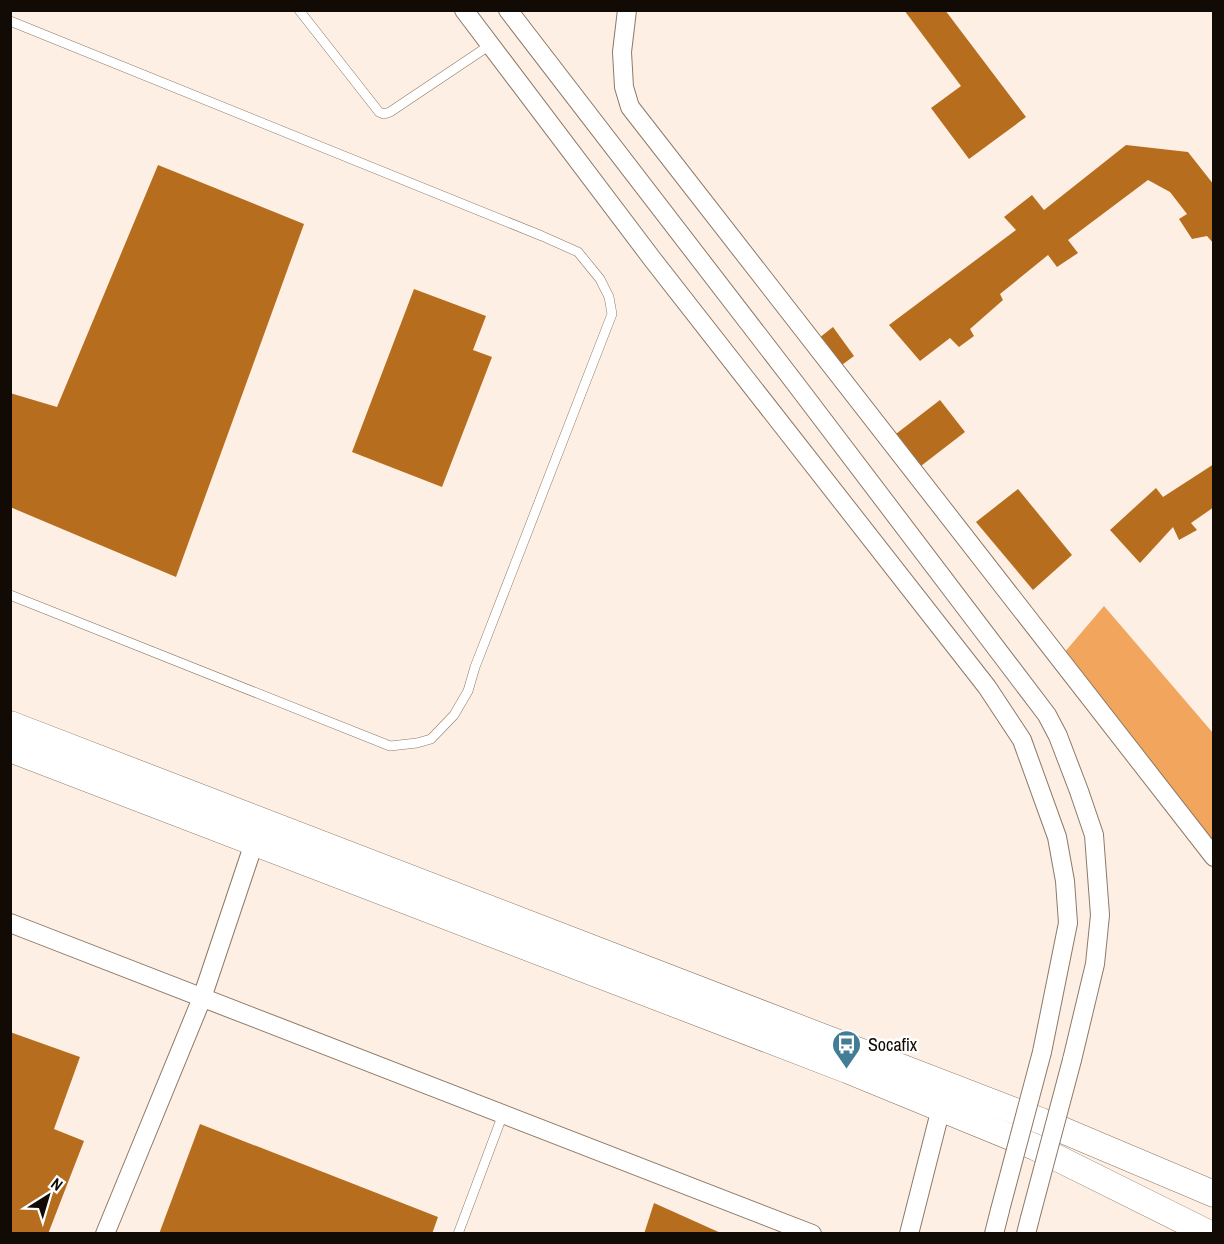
<svg xmlns="http://www.w3.org/2000/svg" width="1224" height="1244" viewBox="0 0 1224 1244" font-family="'Archivo Narrow',sans-serif">
<style>
.forest{fill:#f2a65d}
.building{fill:#b66e1e}
.lines{fill:none;stroke-linecap:round;stroke-linejoin:round}
.lane-casing{stroke:#8e7967;stroke-width:10}
.street-casing{stroke:#8e7967;stroke-width:20}
.secondary-casing{stroke:#8e7967;stroke-width:27}
.lane{stroke:#fff;stroke-width:9}
.street{stroke:#fff;stroke-width:18}
.secondary{stroke:#fff;stroke-width:26}
.street-bridge-casing{stroke:#8e7967;stroke-width:20;stroke-linecap:butt}
.street-bridge{stroke:#fff;stroke-width:18}
.labels{text-anchor:middle;dominant-baseline:central;stroke-width:5;stroke-linejoin:round;paint-order:stroke}
.poi-label{font-size:18px;fill:#120a05;stroke:#fff;text-anchor:start}
</style>
<rect width="100%" height="100%" fill="#fdefe3"/>
<!-- forest -->
<path class="forest" d="M1104,606L1213,733V845L1064,653Z"/>
<!-- building -->
<g class="building">
<path d="M904,10H945L1026,117L969,159L931,108L961,86Z"/>
<path d="M1126,145L1188,152L1214,185V244L1207,236L1192,239L1179,219L1187,214L1170,192L1148,180L1068,240L1078,253L1057,267L1048,255L1000,294L1003,300L970,329L974,336L959,347L950,338L920,361L889,325L1016,230L1004,217L1032,195L1044,210Z"/>
<path d="M158,165L304,224L176,577L10,507V393L57,407Z"/>
<path d="M414,289L486,316L473,350L492,357L442,487L352,452Z"/>
<path d="M833,327L854,356L835,370L814,342Z"/>
<path d="M940,400L965,432L917,469L892,437Z"/>
<path d="M1214,464V507L1191,523L1197,530L1179,540L1173,527L1140,563L1110,530L1156,488L1163,497Z"/>
<path d="M1018,489L1072,555L1033,590L976,522Z"/>
<path d="M10,1032L80,1057L54,1129L84,1141L48,1234H10Z"/>
<path d="M200,1124L438,1217L432,1234H159Z"/>
<path d="M654,1203L723,1234H644Z"/>
</g>
<g class="lines">
<defs>
<g id="lane">
<path d="M299,10L379,112L384,114L390,112L490,45"/>
<path d="M10,21L542,236L578,252L600,279L609,297L612,314L475,667L468,691L454,715L431,739L417,743L390,746L10,595"/>
<path d="M458,1234L503,1114"/>
</g>
<g id="street">
<path d="M464,10L653,260L987,687L1022,740L1057,837L1065,881L1068,923L1042,1052"/>
<path d="M508,10L795,383L1047,715L1058,736L1079,791L1094,835L1100,915L1095,964L1072,1060"/>
<path d="M627,10L622,52L624,87L630,107L1214,857"/>
<path d="M10,923L812,1234"/>
<path d="M105,1234L202,998L254,843"/>
<path d="M909,1234L941,1108"/>
<path d="M994,1234L1000,1210"/>
<path d="M1026,1234L1030,1218"/>
</g>
<g id="secondary">
<path d="M10,724L1041,1121L1214,1194"/>
<path d="M10,749L847,1070L1035,1147L1210,1234"/>
</g>
</defs>
<!-- lane casing -->
<use href="#lane" class="lane-casing"/>
<!-- street casing -->
<use href="#street" class="street-casing"/>
<!-- secondary casing -->
<use href="#secondary" class="secondary-casing"/>
<!-- lane -->
<use href="#lane" class="lane"/>
<!-- street -->
<use href="#street" class="street"/>
<!-- secondary -->
<use href="#secondary" class="secondary"/>
<defs>
<g id="street-bridge">
<path d="M1000,1210L1042,1052"/>
<path d="M1030,1218L1072,1060"/>
</g>
</defs>
<!-- street-bridge casing -->
<use href="#street-bridge" class="street-bridge-casing"/>
<!-- street-bridge -->
<use href="#street-bridge" class="street-bridge"/>
</g>
<!-- icons -->
<defs>
<symbol id="bus-pin" viewBox="-11 -11 22 30"><path d="M0 17L-7.5 6A9.5 9.5 0 1 1 7.5 6Z" fill="#427d95" stroke="#fff"/><path d="M-5-6H5V4H4V6H2V4H-2V6H-4V4H-5ZM-3.5-4V0h7V-4ZM-3.5 1.2v1.5H-2V1.2ZM2 1.2v1.5H3.5V1.2Z" fill="#fff"/></symbol>
</defs>
<g fill-rule="evenodd">
<use href="#bus-pin" x="830" y="1028" width="33" height="45"/>
</g>
<g class="labels">
<!-- poi labels -->
<g class="poi-label">
<text x="868" y="1044">Socafix</text>
</g>
</g>
<!-- border -->
<rect width="1224" height="1244" fill="none" stroke="#120a05" stroke-width="24"/>
<!-- north arrow -->
<g transform="translate(48 1196) rotate(37)" stroke="#ffffff" stroke-width="4.5" paint-order="stroke">
<path d="M0-4.5L10 22L0 15L-10 22Z" fill="#120a05"/>
<text y="-9" font-size="16" font-weight="bold" text-anchor="middle" fill="#120a05">N</text>
</g>
</svg>
